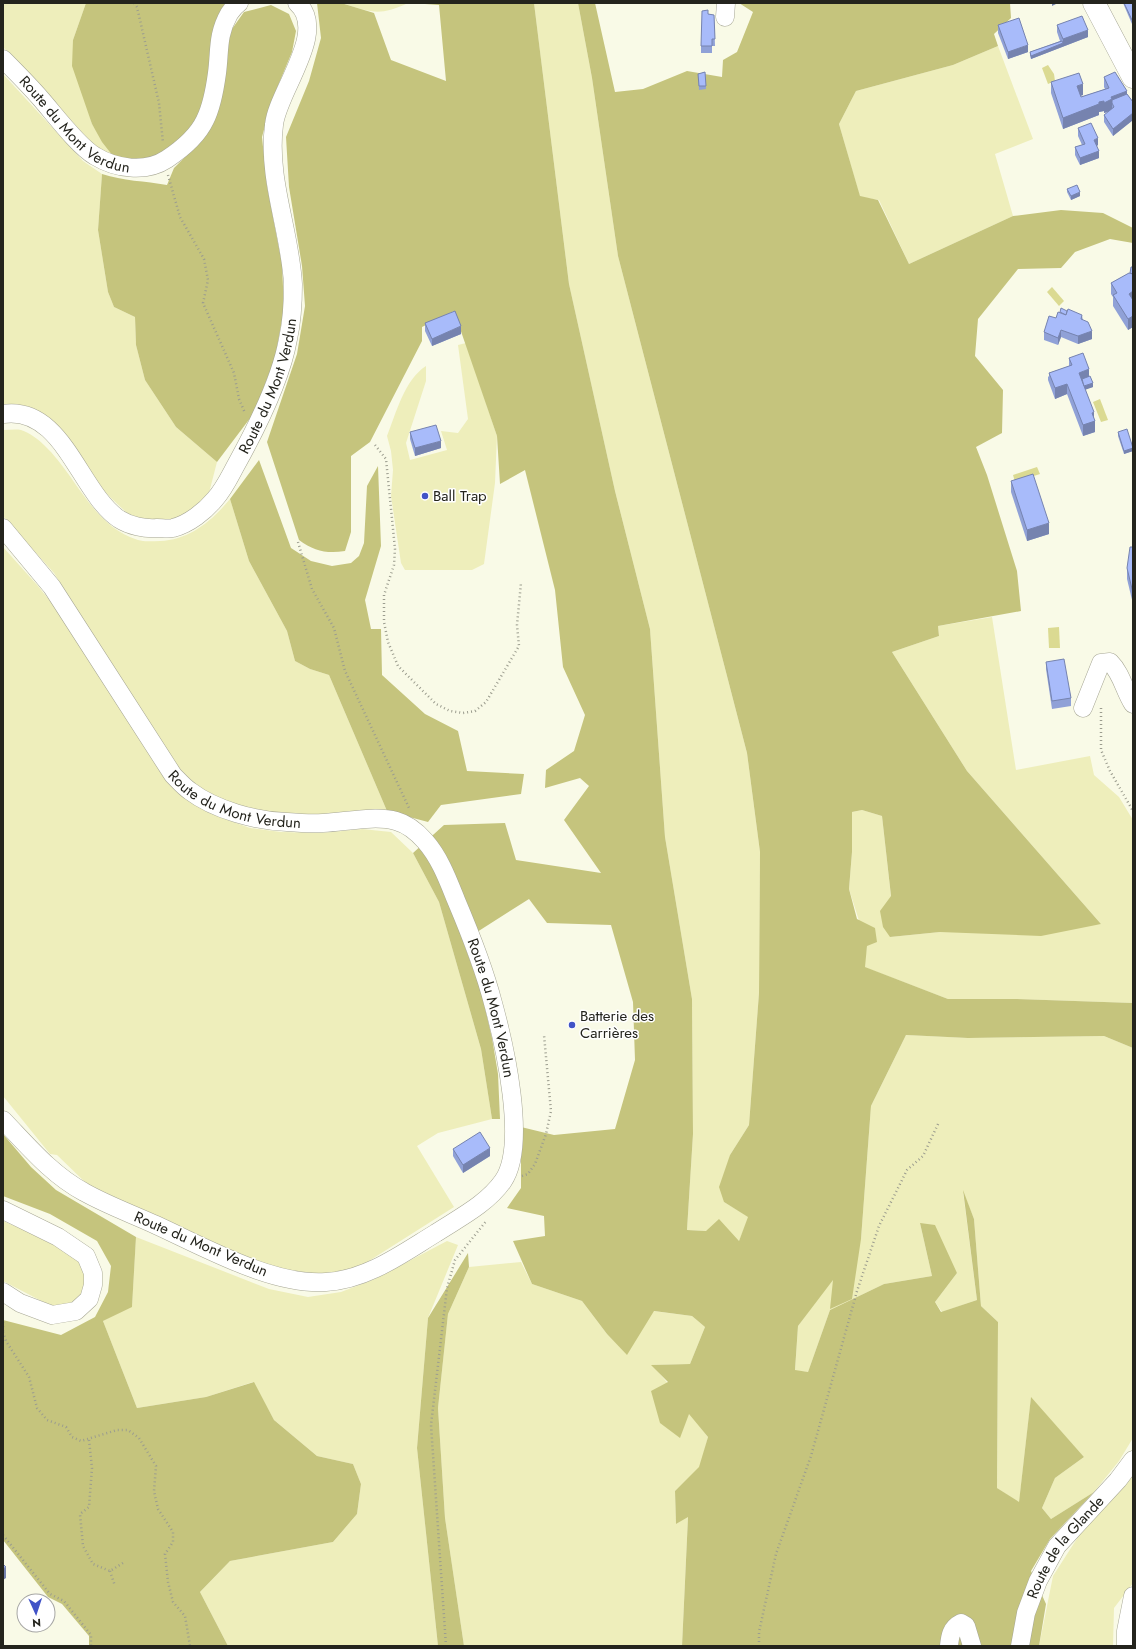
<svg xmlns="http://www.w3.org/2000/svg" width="1136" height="1649" viewBox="0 0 1136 1649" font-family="Jost,sans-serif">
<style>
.green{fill:#eeb}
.forest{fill:#c5c47d}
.water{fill:#dbda92}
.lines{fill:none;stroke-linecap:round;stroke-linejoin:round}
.minor-casing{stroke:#a7a795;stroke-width:19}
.major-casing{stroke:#a7a795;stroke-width:23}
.path{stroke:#9c9d8f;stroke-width:2.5;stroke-dasharray:1 3;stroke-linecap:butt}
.minor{stroke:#fff;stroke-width:18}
.major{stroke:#fff;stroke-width:22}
.wall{fill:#90a1d7}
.shaded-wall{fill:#7683af}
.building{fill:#a8bbfa;stroke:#7683af}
.poi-dot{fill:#4153c7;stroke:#fff;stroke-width:1.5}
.labels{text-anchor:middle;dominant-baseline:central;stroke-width:3;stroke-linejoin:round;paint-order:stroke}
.street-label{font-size:15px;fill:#24241d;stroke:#fff}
.poi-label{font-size:15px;fill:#24241d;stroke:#fff;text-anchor:start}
</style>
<rect width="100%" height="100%" fill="#f9fae7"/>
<!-- green -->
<g class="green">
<path d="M3,3H86L73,40L84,96L92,124L113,156L95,146L3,47Z"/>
<path d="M341,3H408C378,17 372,12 341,3Z"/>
<path d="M534,3H578L592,78L618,256L747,753L760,852L759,993L749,1125L730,1155L724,1202L749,1217L739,1241L706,1231L687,1230L693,1134L692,999L665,837L650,629L615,491L569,284Z"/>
<path d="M998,46L1033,139L995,154L1013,216L909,264L879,200L860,197L839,124L856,91L953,65Z"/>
<path d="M3,74L83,161L102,174L98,230L108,292L114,307L135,317L136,345L145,380L176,427L217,462L209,493L191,510L172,521L144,520L127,513L111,498L97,483L48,418L26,406L3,405Z"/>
<path d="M466,343L497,436L495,483L484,564L472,570H405L401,563L391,496L393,470L391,451L387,436C396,414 404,380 426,366V381L406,443L410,460L447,450L441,431L458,433L468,419L458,345Z"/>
<path d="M3,430C9,430 16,429 21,430C30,433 38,439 44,445C77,476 92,526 138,540C144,542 153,541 160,541C189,540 212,521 230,499L249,561L287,631L295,661L310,669L329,675L387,811L282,817L226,803L196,787L176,767L54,573L3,516Z"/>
<path d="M3,547L38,586L70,626L190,800L222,818L250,828L281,832L322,833L362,829L391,832L413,853L439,902L481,1049L492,1119L438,1133L417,1146L454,1207L361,1266L328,1276L291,1274L213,1244L87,1184L57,1155L50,1154L3,1096Z"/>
<path d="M992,617L1016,770L1090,756L1094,775L1119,797L1133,820V1003L1017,999H948L864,967L867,946L849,889L852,852V812L862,810L882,816L891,897L890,937L940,932L1101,924L967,771L892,652L939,636L938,626Z"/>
<path d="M906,1035L968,1038L1104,1036L1133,1048V1438L1119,1461L1094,1492L1051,1519L1042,1508L1055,1478L1084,1457L1031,1398L1019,1503L997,1488L998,1322L981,1306L974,1219L963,1192L977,1300L942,1312L935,1302L957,1273L920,1223L932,1276L884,1284L830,1310L808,1372L795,1371L798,1326L861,1239L871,1106Z"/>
<path d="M3,1221L49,1241L81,1260L88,1274L85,1295L73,1304L53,1307L3,1281Z"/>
<path d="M136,1237L269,1289L308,1297L341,1292L375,1279L447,1241L458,1245L428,1318L417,1448L438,1646H228L200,1592L230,1561L333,1542L357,1514L361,1484L353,1464L317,1456L274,1420L253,1382L206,1397L137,1408L103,1321L132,1306Z"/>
<path d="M521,1262L532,1284L582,1301L607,1334L627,1354L653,1311L692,1316L705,1327L690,1364L652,1365C673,1387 689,1413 708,1437L700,1467L675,1491L676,1524L688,1516L682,1646H464L445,1518L438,1408L448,1314L469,1267Z"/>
<path d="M1133,1472V1583L1114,1608L1113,1646H1039L1053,1576L1087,1523Z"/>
</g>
<!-- forest -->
<g class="forest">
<path d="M86,3H225L216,22L209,75L200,119L178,146L140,162L113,156L102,142L92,124L72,66L73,40Z"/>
<path d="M317,3H341L374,13L391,60L446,81L439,5L411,3H534L569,284L615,491L650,629L665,837L692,999L693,1134L687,1230L706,1231L719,1219L739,1241L748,1217L724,1202L719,1187L730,1155L749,1125L759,993L760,852L747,753L618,256L592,78L578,3H595L615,92L643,89L687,71L722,77L723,60L737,52L753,12L739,3H1010L1011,18L994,34L998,46L953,65L856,91L839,124L860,196L878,200L909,264L1013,216L1061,210L1103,213L1133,228V243L1110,239L1075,252L1061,268L1018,269L978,319L975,356L1003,390L1002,433L976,447L987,475L1017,571L1021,611L938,626L939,636L892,652L967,771L1101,924L1041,936L940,932L890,937L883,927L880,911L891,896L882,816L862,810L852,812V852L849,889L857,919L875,928L877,942L867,946L865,967L948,999H1017L1133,1003V1048L1104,1036L968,1038L906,1035L871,1106L861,1239L852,1299L830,1309L833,1280L798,1326L795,1370L808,1372L830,1310L884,1284L932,1276L920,1223L935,1225L957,1273L935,1302L941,1312L977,1300L963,1190L974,1219L981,1306L998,1322L997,1488L1019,1502L1031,1397L1084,1457L1055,1478L1042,1508L1051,1519L1094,1492L1050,1539L1031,1571L1046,1604L1039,1646H682L688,1517L676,1524L675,1491L699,1467L708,1437L689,1414L680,1438L660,1423L651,1391L668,1382L651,1365L690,1364L705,1327L692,1316L654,1311L627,1355L607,1334L582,1301L532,1284L513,1241L545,1236L544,1216L507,1208L521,1188V1127L554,1135L615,1129L635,1060L633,1002L611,925L547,923L529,899L463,941L481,991L492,1038L498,1074L500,1119H492L481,1049L439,902L413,853L444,825L505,823L516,860L601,873L564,820L589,786L580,778L545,788L546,770L574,751L585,715L563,667L555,590L525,470L500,484L497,436L454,311L422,327V341L370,442L351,456V532L345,551C327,554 314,551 299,540L267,442L297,354L305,306L302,266L289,187L286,137L309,81L321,38Z"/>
<path d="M271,5L289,14L296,31L292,52L272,100L262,137L267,186L282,264L284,309L275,358L254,413L217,462L176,427L145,380L136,345L135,317L114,307L108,292L98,230L102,174C123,181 145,181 167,185L174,168L188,154L227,46L232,29L244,12Z"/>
<path d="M259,460L291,548L311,561L332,566L351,563L359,556L364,543L367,486L378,466L381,546L365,600L371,629H381L382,675L425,714L458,731L467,771L524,774L521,794L441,805L428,822L387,811L329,675L310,669L295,661L287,631L249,561L230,499Z"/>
<path d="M3,1134L31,1167L56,1190L136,1237L132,1307L103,1321L137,1408L206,1397L254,1382L274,1420L317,1456L353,1464L361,1484L357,1514L333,1542L230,1561L200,1592L228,1646H89V1636L62,1604L48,1597L3,1540V1320L61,1335L95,1317L108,1292L111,1266L97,1241L50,1214L3,1196Z"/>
<path d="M468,1253L469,1267L448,1314L438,1408L445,1518L464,1646H438L417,1448L428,1318Z"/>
</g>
<!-- water -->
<g class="water">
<path d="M1048,65L1054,74L1055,81L1048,84L1042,68Z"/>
<path d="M1052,287L1064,301L1059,306L1047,292Z"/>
<path d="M1100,399L1108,420L1101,422L1093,402Z"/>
<path d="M1037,467L1040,474L1015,482L1013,475Z"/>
<path d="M1059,627L1060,648H1049L1048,628Z"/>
</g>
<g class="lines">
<defs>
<g id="minor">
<path d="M725,17L726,3"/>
<path id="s1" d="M3,59C16,72 29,85 41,99C55,115 78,146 95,156C116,169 146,173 167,159C182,149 197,137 205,120C212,106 215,88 217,73C220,51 217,35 229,14C232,10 234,6 239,3"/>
<path id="s2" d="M3,414C63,405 79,492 119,519C130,526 145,529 157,528C162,528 168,529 173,528C189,524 205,511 215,499C224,489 230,476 236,465C256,429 281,379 288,339C292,321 293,302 293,284C290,230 267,179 274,125C277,92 329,31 297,3"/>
<path id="s3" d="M3,528L52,587L173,775C178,780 184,787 190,791C215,810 256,821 287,822C299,823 311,824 323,823C345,822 375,815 396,821C407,824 418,833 425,841C440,858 448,880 456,900C470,933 484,968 493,1003C504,1043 528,1145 503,1181C487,1204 459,1218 436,1233C403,1253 367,1280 326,1282C273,1286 204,1247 156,1225C132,1214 107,1205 84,1192C52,1175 28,1146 3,1120"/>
<path d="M1083,708L1101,663L1110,662C1122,674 1124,690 1133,704"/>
<path d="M3,1210L58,1237L86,1256L93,1273V1285L89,1299L76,1311L52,1315L20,1303L3,1292"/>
<path d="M949,1646C950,1636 951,1628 961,1623L966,1626L972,1646"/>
<path id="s4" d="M1020,1646L1026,1613L1038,1581L1057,1546L1118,1480L1133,1460"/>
<path d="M1126,1646V1631L1133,1596"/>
</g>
<path id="major" d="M1094,3L1133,77"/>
</defs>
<!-- minor casing -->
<use href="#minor" class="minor-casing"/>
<!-- major casing -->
<use href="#major" class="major-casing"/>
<!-- path -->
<g class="path">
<path d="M134,3L137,7L159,103L163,143"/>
<path d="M168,175L180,217L204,259L208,280L203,303L234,373L239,399L245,413"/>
<path d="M375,445L386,459L395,549L394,565L384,595V622L388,642L398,666L436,704L450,711L463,713L475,711L486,702L519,646L517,625L521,583"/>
<path d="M298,542L312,589L334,628L345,671L410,810"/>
<path d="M1101,708V750L1110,771L1133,811"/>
<path d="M522,1176L528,1174L535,1164L546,1134L551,1111L544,1035"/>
<path d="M3,1322V1331"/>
<path d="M3,1332L6,1341L29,1377L37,1408L47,1420L66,1427L72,1437L81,1441L117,1430H128L139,1438L156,1466L154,1491L158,1509L173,1532V1542L165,1554L168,1582L173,1602L185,1616L190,1646"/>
<path d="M89,1440L92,1468L89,1507L80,1514L83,1546L93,1564L110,1571L123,1563"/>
<path d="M3,1535L50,1594L64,1601L91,1635V1646"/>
<path d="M110,1571L115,1586"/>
<path d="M446,1646L431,1425L447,1288L455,1260L487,1220"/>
<path d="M759,1646V1632L776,1554L811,1456L857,1291L879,1226L907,1170L923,1156L939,1122"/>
</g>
<!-- minor -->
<use href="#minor" class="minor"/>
<!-- major -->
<use href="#major" class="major"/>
</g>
<!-- wall -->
<g class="wall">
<path d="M1123,3H1133V24H1132Z"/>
<path d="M708,14L714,15L715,46H712V53H701V46Z"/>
<path d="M998,25L1028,52L1008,59L998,33Z"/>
<path d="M1057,25L1088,37L1031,59L1030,56V52L1060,41L1057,32Z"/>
<path d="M705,72L706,89L699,90L698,74Z"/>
<path d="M1104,77L1127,94L1133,102V120L1113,136L1104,122V115L1109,112L1104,113V111L1099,112V115L1063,129L1051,93V82L1083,95L1080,96L1081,97L1105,89L1104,87Z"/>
<path d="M1078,128L1098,145L1097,146L1099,158L1080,165L1075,155V147L1082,145L1078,136Z"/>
<path d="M1067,189L1080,196L1071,200L1067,192Z"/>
<path d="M1133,267V327L1128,330L1113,306V297L1111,294V283L1130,273Z"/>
<path d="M1082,316L1083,320L1092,339L1078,344L1061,337L1058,345L1044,340V332L1056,318Z"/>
<path d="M425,323L461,334L432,346L425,331Z"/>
<path d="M1069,358L1089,377L1093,387L1085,389L1094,418L1095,432L1083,436L1067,394L1055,399L1048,380V377L1049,376V373L1069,366Z"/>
<path d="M410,432L441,448L415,456L410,439Z"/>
<path d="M1118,432L1133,447V451L1124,454L1118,436Z"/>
<path d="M1011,481L1049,534L1027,541L1011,492Z"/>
<path d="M1133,547V604L1127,579V568Z"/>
<path d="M1046,662L1071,698V706L1052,709L1046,669Z"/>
<path d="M453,1149L490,1156L463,1173L453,1156Z"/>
</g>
<!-- shaded-wall -->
<g class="shaded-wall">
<path d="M1052,3H1058L1052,6Z"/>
<path d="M1088,30V37L1031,59V56L1063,43V39Z"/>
<path d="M1028,45V52L1008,59V52Z"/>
<path d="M1083,84V95L1077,97V86Z"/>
<path d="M1127,91V101L1112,103V110L1104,113V103L1111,97Z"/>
<path d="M1104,101V111L1099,112V115L1063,129V118L1099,102Z"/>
<path d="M1133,113V120L1113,136V129Z"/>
<path d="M1098,138V145L1094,147V140Z"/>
<path d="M1099,151V158L1080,165V158Z"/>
<path d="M1080,192V196L1071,200V196Z"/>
<path d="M1133,291V302L1129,294Z"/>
<path d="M1133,316V327L1128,330V319Z"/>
<path d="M461,326V334L432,346V339Z"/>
<path d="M1061,330V337L1058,345V338Z"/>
<path d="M1092,331V339L1078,344V336Z"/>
<path d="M1089,369V380L1081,383L1079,373Z"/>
<path d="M1093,383V387L1082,391V387Z"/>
<path d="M1067,384V394L1055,399V388Z"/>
<path d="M1094,412V421H1095V432L1083,436V425L1092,413Z"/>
<path d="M441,441V448L415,456V448Z"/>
<path d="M1133,448V451L1124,454V451Z"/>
<path d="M1049,523V534L1027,541V530Z"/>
<path d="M490,1148V1156L463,1173V1165Z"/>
<path d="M6,1567V1578L3,1580V1569Z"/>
</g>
<!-- building -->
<g class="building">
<path d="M1124,3H1133V20H1132Z"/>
<path d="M708,10V14L714,15L715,39H712V46H701L702,11Z"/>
<path d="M1082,16L1088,30L1063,39L1057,25Z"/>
<path d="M1019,18L1028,45L1008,52L998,25Z"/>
<path d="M1062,41L1063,43L1031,56L1030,52Z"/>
<path d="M705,72L706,86H699L698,74Z"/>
<path d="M1115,72L1127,91L1111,97L1112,99L1104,103V101L1099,102V104L1063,118L1051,82L1079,73L1083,84L1077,86L1081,97L1109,88L1104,77Z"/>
<path d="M1127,94L1133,102V113L1113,129L1104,115L1114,107L1112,103V100Z"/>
<path d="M1091,123L1098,138L1094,140L1099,151L1080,158L1075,147L1085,144L1078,128Z"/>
<path d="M1077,185L1080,192L1071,196L1067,189Z"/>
<path d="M1131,267H1133V274L1130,273Z"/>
<path d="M1129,273L1133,274V291L1129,294L1133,300V316L1128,319L1113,295L1117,293L1111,283Z"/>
<path d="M1061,308L1067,311L1066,315L1060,312Z"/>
<path d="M1068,309L1082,315L1081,319L1088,322L1092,331L1078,336L1061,330L1058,338L1044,332L1049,316L1056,318L1058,312L1066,315Z"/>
<path d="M455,311L461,326L432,339L425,323Z"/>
<path d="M1083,353L1089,369L1079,373L1094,412L1092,413L1095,421L1083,425L1067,384L1055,388L1049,373L1072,365L1069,358Z"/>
<path d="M1090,376L1093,383L1084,386L1082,379Z"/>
<path d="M436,425L441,441L415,448L410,432Z"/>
<path d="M1127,429L1133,448L1124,451L1118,432Z"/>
<path d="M1033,474L1049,523L1027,530L1011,481Z"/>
<path d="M1130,547H1133V593L1127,568Z"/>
<path d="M1064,659L1071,698L1052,701L1046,662Z"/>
<path d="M480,1132L490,1148L463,1165L453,1149Z"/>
<path d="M3,1564L6,1567L3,1569Z"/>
</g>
<!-- markers -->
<g class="poi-dot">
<circle cx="425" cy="496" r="4"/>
<circle cx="572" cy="1025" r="4"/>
</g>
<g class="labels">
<!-- street labels -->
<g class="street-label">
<text stroke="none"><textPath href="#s1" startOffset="99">Route du Mont Verdun</textPath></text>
<text stroke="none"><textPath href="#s2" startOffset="398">Route du Mont Verdun</textPath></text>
<text stroke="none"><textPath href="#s3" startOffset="369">Route du Mont Verdun</textPath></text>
<text stroke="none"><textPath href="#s3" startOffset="753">Route du Mont Verdun</textPath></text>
<text transform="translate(201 1244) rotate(23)">Route du Mont Verdun</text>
<text stroke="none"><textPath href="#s4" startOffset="111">Route de la Glande</textPath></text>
</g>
<!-- poi labels -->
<g class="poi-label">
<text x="433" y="496">Ball Trap</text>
<text x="580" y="1016">Batterie des<tspan x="580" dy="17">Carrières</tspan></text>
</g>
</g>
<!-- border -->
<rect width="1136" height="1649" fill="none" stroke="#24241d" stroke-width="8"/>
<!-- north arrow -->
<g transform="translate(36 1613) rotate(177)"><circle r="19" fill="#ffffff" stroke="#a7a7a5"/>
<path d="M0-3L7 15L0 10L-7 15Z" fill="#4153c7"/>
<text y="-6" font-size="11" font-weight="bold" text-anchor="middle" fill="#24241d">N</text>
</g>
</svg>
